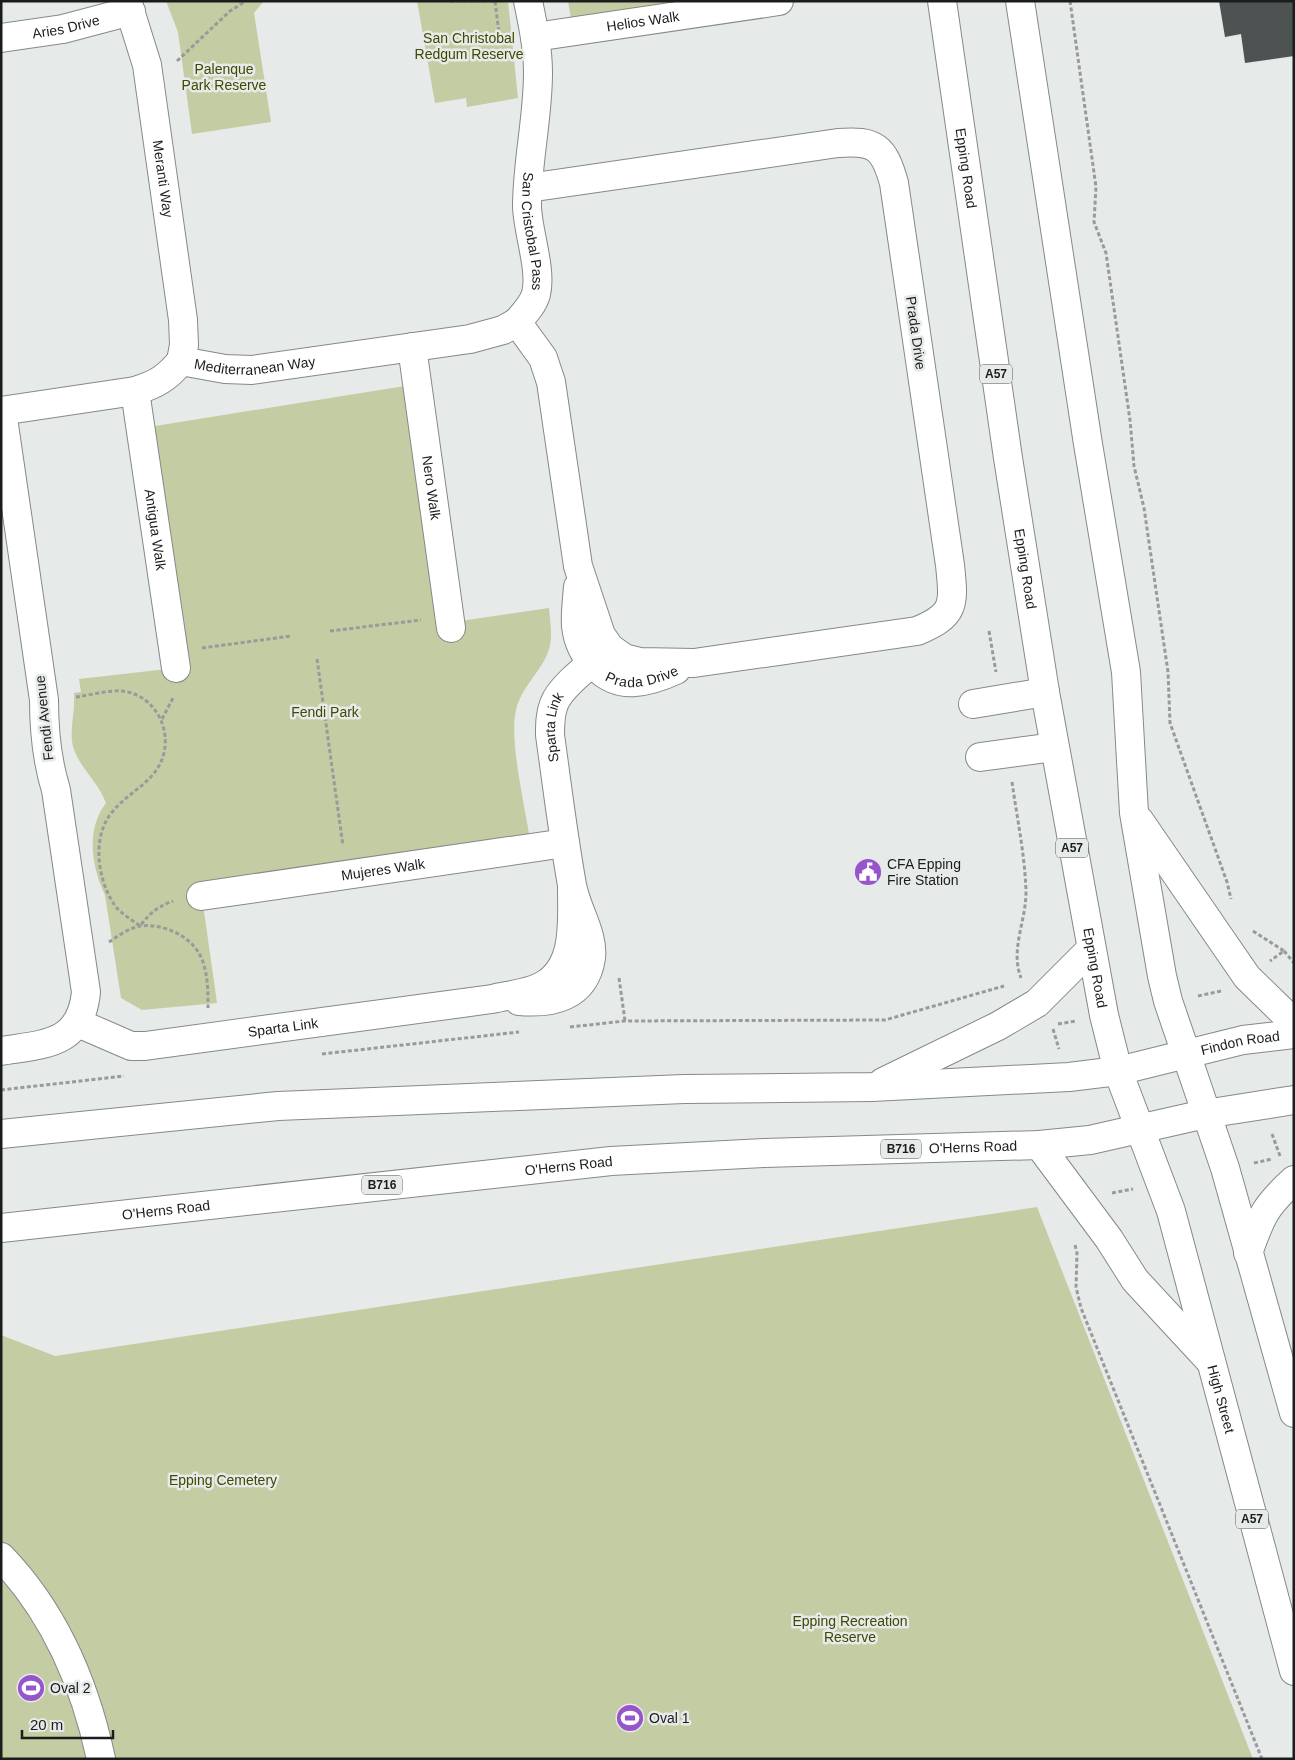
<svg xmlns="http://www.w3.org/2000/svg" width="1295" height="1760" viewBox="0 0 1295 1760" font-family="Helvetica,sans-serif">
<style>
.green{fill:#c3cca3}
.building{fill:#4e5252;filter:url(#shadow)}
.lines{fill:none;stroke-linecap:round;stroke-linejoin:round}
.minor-casing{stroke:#858987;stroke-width:30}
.major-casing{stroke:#858987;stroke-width:30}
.path{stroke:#989b99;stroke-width:3;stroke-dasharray:4 2.5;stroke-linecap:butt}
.minor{stroke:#fff;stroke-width:28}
.major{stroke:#fff;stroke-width:28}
.labels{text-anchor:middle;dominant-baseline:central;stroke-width:5;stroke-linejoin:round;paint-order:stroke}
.shield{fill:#e6eae8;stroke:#585a59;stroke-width:1}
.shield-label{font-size:12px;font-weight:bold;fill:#1b1d1c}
.street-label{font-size:14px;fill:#1b1d1c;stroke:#e6eae8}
.park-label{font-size:14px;fill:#404901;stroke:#e6eae8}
.poi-label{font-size:14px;fill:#1b1d1c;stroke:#e6eae8;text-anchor:start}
</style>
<defs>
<filter id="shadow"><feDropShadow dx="4.5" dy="-4.5" stdDeviation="2.5" flood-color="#0004"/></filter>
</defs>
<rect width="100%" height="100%" fill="#e6eae8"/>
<!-- green -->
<g class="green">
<path d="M166,1H264L254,13L271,122L192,134L178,32Z"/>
<path d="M417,1H508L518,98L467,107L466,98L435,103Z"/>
<path d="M568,1H696L571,19Z"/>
<path d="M411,385L447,623L549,608C550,621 553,636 549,649C543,670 521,687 516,710C509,739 524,802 529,834L200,883L217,1003L142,1010L121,998L105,895C91,866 86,829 106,803C98,782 83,771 75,752C67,734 76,713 74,693L81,692L79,679L176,668L149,427Z"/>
<path d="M1037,1207L1253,1759H1V1335L55,1356Z"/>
</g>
<!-- building -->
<path class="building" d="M1219,1H1294V56L1245,63L1241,34L1225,37Z"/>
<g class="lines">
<defs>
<g id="minor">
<path id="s1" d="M127,1L147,65L183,320L184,345L181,361"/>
<path id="s2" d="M528,1C533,25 538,49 538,73C538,118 527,162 527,207C528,233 542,270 536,294C533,305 524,314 517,322L543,358L551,382L578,566L601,635L610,648L624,658L640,662L694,663L917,631C956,615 954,604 950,565L894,183C884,147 875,140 838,143L528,188"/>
<path id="s3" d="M535,37L779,1"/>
<path id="s4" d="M1,38L63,29L131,11"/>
<path id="s5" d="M412,347L451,628"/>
<path id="s6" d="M135,391L176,668"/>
<path id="s7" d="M1,411L135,391C157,384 167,378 181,361L225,369L252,370L470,339L503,330L517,322"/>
<path id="s8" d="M578,587C577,600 575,614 576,626C579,655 604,685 635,682C650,681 663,676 676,670"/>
<path d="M973,704L1045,692"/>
<path d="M980,757L1054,747"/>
<path id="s9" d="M201,896L565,843"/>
<path id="s10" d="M519,1001C552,1004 585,997 591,958C594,934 576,909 572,885C563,835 557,785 550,735C550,725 550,714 554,704C561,685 594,662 610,648"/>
<path id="s11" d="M78,1023L131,1046H145L492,999C508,995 528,994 542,986C577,968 572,921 572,888"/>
<path d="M1,1051C45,1044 81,1045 86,992L56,790C47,761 44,731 44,700L2,411"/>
<path d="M1,1557C55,1613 85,1684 101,1759"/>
</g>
<g id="major">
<path id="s12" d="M942,1L1008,458L1045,692L1104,1015L1118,1071L1171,1211L1294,1671"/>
<path d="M1020,1L1088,444L1126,672L1134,813L1162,976L1168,1001L1225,1168L1294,1413"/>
<path d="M1139,820L1247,977L1287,1016L1294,1018"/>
<path d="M883,1082L998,1026L1037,1003L1091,949"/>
<path id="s13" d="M1,1134L278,1106L684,1089L872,1087L1069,1077L1118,1071L1243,1040L1294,1034"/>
<path d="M1039,1145L1109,1239L1135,1280L1210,1361"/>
<path id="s14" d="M1,1228L611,1161L764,1153L1039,1145L1090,1140L1205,1114L1294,1100"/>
<path d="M1248,1253C1261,1217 1264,1207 1294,1180"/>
</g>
</defs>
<!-- minor casing -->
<use href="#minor" class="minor-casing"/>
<!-- major casing -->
<use href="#major" class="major-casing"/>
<!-- path -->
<g class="path">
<path d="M450,1H495L500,41H505"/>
<path d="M1070,1L1096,187L1094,222L1106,253L1130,420L1134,466L1144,508L1168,672L1170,723L1227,882L1231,899"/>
<path d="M177,61L230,11L246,1"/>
<path d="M330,631L421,620"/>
<path d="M989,631L996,672"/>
<path d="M202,648L291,636"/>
<path d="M317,659L343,846"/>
<path d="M76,697C91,695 108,690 122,691C159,695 177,739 157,769C146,786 126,795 113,811C91,836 97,881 116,907C122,914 132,920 140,926C150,913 157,907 173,901"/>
<path d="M162,719L174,696"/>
<path d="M1012,782C1017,818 1025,855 1026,892C1026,922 1010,949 1021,978"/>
<path d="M1253,931L1284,951L1270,961"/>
<path d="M109,942C118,936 129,928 140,926C164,923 195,937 203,962C208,977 208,992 208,1008"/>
<path d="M1284,951L1294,963"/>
<path d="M619,978L625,1021"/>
<path d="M1198,996L1221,991"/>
<path d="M1058,1024L1076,1021"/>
<path d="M570,1027L625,1021L885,1020L1004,986"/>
<path d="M1053,1029L1059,1049"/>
<path d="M322,1054L519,1032"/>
<path d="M1,1090L124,1076"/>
<path d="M1272,1134L1280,1156"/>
<path d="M1254,1163L1272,1159"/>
<path d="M1112,1193L1133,1189"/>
<path d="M1075,1245L1077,1253L1076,1287L1081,1308L1262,1759"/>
</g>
<!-- minor -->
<use href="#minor" class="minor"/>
<!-- major -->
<use href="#major" class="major"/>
</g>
<!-- icons -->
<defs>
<symbol id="civic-disc" viewBox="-11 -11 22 22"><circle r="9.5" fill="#9655ca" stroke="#e6eae8"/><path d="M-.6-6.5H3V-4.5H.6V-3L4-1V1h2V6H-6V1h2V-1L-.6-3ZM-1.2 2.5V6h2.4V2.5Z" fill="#fff"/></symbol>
<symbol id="stadium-disc" viewBox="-11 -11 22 22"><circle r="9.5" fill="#9655ca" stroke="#e6eae8"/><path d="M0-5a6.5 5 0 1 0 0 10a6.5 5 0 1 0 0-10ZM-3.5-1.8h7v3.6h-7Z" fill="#fff"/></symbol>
</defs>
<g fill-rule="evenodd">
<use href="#civic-disc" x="852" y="856" width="32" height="32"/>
<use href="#stadium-disc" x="15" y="1672" width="32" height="32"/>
<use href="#stadium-disc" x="614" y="1702" width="32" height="32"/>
</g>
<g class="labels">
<!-- shield labels -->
<g class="shield">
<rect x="980" y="364.5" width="32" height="19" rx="4"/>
<rect x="1056" y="838.5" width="32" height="19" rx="4"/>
<rect x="881" y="1139.5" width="40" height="19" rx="4"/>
<rect x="362" y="1175.5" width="40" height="19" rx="4"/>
<rect x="1236" y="1509.5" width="32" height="19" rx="4"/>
</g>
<g class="shield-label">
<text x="996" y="374">A57</text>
<text x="1072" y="848">A57</text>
<text x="901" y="1149">B716</text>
<text x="382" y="1185">B716</text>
<text x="1252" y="1519">A57</text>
</g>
<!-- street labels -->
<g class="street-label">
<text stroke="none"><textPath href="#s3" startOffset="109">Helios Walk</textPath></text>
<text stroke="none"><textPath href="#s4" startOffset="66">Aries Drive</textPath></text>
<text stroke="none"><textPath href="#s12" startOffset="169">Epping Road</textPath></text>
<text stroke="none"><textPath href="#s1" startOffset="182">Meranti Way</textPath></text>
<text stroke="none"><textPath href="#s2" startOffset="232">San Cristobal Pass</textPath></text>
<text transform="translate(916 333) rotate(82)">Prada Drive</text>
<text stroke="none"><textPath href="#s7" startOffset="266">Mediterranean Way</textPath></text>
<text stroke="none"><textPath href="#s5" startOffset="142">Nero Walk</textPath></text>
<text stroke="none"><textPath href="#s6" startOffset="140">Antigua Walk</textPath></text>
<text stroke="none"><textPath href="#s12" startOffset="574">Epping Road</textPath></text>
<text stroke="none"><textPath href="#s8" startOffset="136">Prada Drive</textPath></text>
<text transform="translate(44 718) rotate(-96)">Fendi Avenue</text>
<text stroke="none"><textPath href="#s10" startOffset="330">Sparta Link</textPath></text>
<text stroke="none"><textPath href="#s9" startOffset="184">Mujeres Walk</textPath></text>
<text stroke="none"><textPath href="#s12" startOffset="979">Epping Road</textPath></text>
<text stroke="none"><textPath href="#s11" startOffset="211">Sparta Link</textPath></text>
<text stroke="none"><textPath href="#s13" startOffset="1245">Findon Road</textPath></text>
<text stroke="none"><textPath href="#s14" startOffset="976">O'Herns Road</textPath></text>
<text stroke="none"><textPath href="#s14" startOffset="571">O'Herns Road</textPath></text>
<text stroke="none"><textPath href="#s14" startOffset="166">O'Herns Road</textPath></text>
<text stroke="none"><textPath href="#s12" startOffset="1429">High Street</textPath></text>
</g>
<!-- park labels -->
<g class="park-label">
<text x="469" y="38">San Christobal<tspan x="469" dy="16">Redgum Reserve</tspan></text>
<text x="224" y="69">Palenque<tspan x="224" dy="16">Park Reserve</tspan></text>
<text x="325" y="712">Fendi Park</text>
<text x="223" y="1480">Epping Cemetery</text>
<text x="850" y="1621">Epping Recreation<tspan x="850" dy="16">Reserve</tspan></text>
</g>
<!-- poi labels -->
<g class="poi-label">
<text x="887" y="864">CFA Epping<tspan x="887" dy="16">Fire Station</tspan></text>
<text x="50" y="1688">Oval 2</text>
<text x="649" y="1718">Oval 1</text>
</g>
</g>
<!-- border -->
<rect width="1295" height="1760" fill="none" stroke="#1b1d1c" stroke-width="5"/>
<!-- scale -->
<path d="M22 1730v8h91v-8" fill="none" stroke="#1b1d1c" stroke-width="2.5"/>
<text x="30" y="1730" font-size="15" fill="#1b1d1c" stroke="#e6eae8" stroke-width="4" paint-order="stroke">20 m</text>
</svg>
